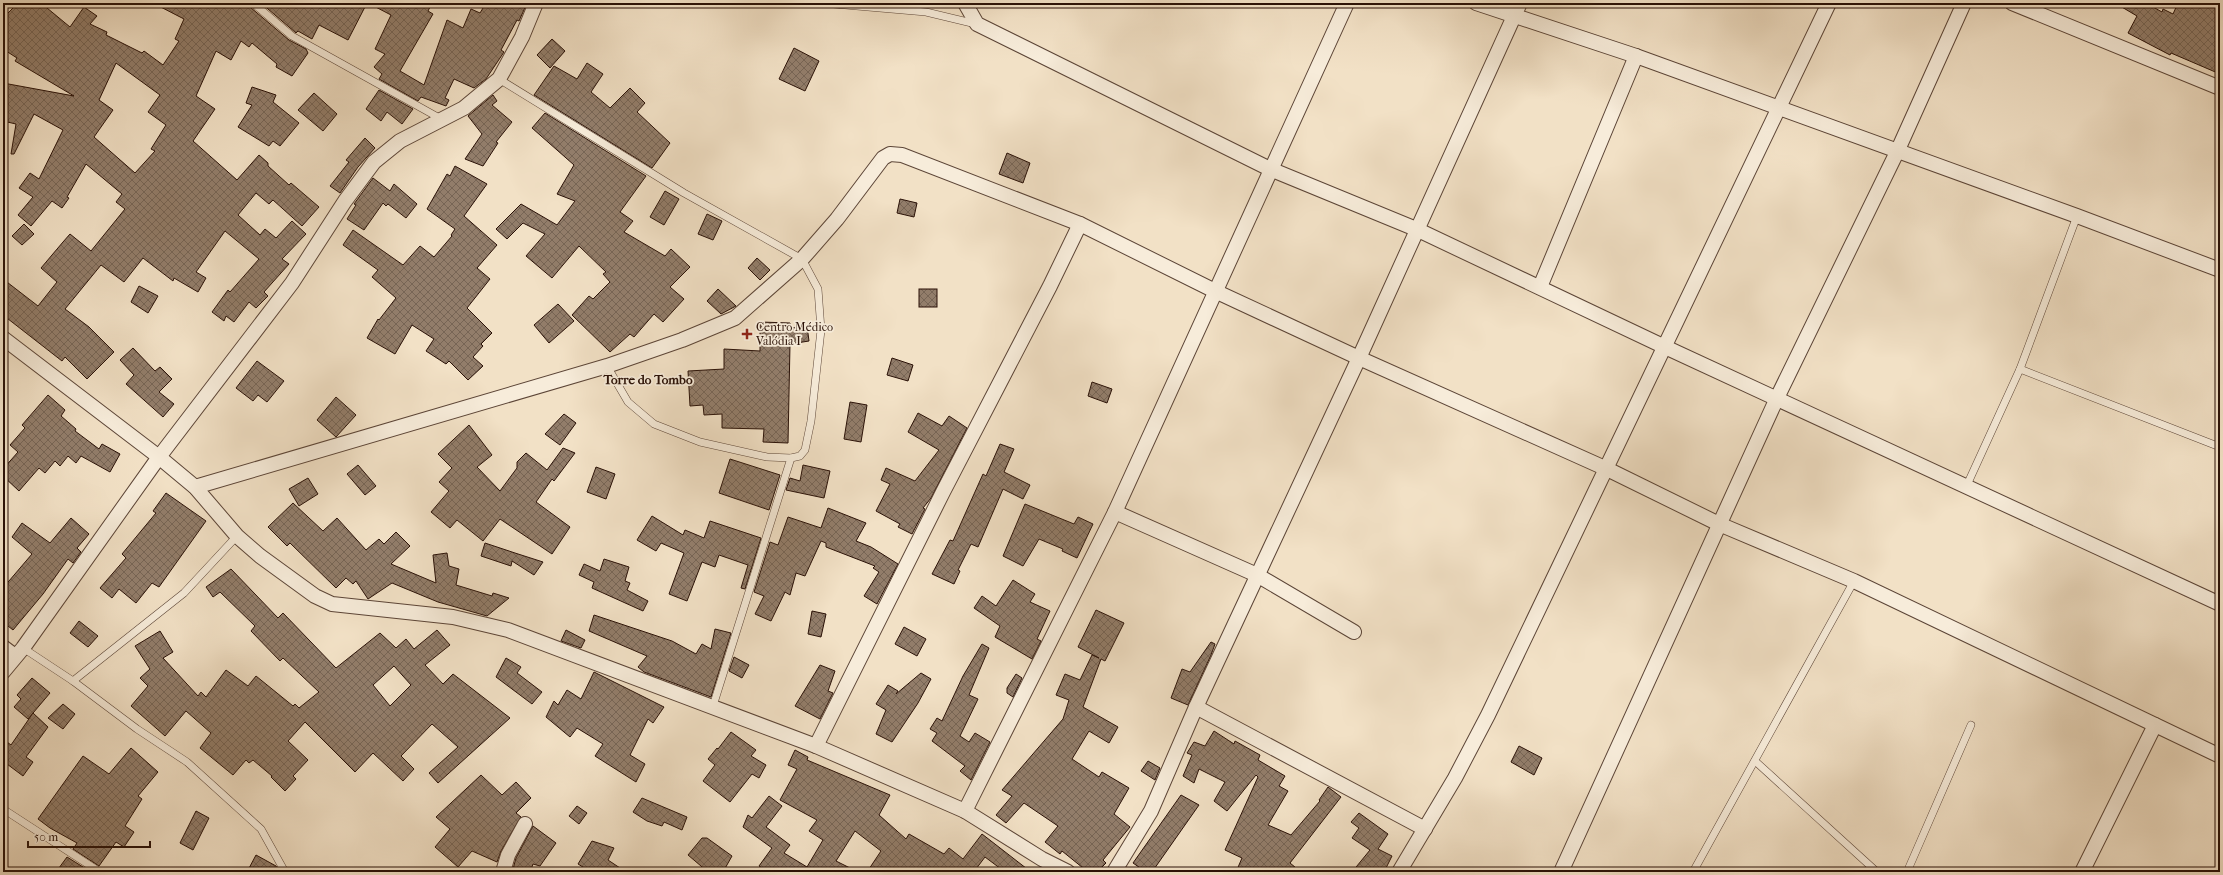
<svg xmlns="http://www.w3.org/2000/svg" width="2223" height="875" viewBox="0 0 2223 875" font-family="'IM FELL French Canon',serif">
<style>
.building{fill:url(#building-cross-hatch);stroke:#2a1107;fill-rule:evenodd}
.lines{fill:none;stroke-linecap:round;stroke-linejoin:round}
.service-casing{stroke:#5c4537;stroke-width:8}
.minor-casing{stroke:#5c4537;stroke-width:16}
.service{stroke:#f7ecda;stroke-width:7}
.minor{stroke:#f7ecda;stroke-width:14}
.poi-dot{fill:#8f2418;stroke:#f7ecda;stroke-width:1.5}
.labels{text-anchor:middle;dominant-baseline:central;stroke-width:3.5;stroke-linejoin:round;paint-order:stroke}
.poi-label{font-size:12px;fill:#2a1107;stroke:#f7ecda;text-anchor:start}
.neighbourhood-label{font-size:13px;font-weight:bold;fill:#2a1107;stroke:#f7ecda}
</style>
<defs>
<pattern id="building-cross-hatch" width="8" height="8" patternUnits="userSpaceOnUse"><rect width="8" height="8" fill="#927d6a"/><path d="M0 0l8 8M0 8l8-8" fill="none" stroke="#776555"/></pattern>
</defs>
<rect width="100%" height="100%" fill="#f2e1c6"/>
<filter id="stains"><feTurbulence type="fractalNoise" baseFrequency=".005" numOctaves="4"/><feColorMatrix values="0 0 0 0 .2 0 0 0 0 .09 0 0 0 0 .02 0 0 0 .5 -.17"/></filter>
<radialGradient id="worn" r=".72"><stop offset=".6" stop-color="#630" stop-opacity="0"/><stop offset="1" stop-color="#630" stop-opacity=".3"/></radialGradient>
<!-- building -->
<g class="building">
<path d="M18,3H41L70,27L84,7L97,16L90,24L107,32L106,35L142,53L144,51L163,65L179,41L175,39L184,19L153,3H248L250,7L289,40L306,49L308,53L292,76L276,67L277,64L252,43L249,47L241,41L231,60L216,51L196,96L215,109L193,141L237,180L259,155L268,163V166L289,185L291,183L319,207L302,226L273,200L269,204L256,193L238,215L260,235L265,229L276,238L292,221L306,234L282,259L289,264L264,292L268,296L256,308L249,302L234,322L226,316L224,321L212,312L228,290L230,292L259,259L225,231L196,272L206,278L198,292L174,278L173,281L143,258L124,282L101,265L65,309L89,327L114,352L87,379L65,357L62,361L3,315V279L38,306L57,282L41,268L63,242L70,234L91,251L125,209L116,202L122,194L86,164L67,197L69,198L62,208L52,201L31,226L18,215L33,197L19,188L30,173L39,179L63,130L34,114L14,154H11L16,124L3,121V83L74,96L15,61L17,58L3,49V18ZM116,63L160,95L148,112L166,125L151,149L155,151L135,173L94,137L113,110L99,100Z"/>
<path d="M261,3H367L348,40L319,25L312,39L298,31L296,33Z"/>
<path d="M368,3H432L428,11L433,14L400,71L424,85L447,20L463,28L471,9L480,13L486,3H527L519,21L517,20L501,50L504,52L486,79L474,88L454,79L445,98L449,100L446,106L421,97L418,101L379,79L382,74L374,67L385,54L375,49L391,15Z"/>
<path d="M2115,3H2146L2162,12L2163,9L2173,14L2178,3H2220V74L2171,53L2170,55L2128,33L2137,16Z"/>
<path d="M552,39L565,51L550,68L537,55Z"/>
<path d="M794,48L819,61L805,91L779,79Z"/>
<path d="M587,63L603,74L591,92L610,108L630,88L645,103L637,112L670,143L652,168L534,95L554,66L577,79Z"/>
<path d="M252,87L276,95L273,102L299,123L280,146L273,141L269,146L238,127L252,105L246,103Z"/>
<path d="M379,90L413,109L402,124L387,112L381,121L366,109Z"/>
<path d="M314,93L337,114L323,131L298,110Z"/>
<path d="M493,95L497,101L492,105L512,122L496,142L498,143L483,166L465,159L482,134L468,116Z"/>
<path d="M545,113L646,176L620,212L633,221L624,232L665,256L671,249L690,267L670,287L684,299L663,322L654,314L634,337L630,334L610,352L572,315L589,296L593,299L610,282L603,274L606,272L579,246L552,278L526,256L545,234L523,223L507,239L496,229L521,204L557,225L575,201L557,194L574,165L532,128Z"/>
<path d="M365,138L375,148L358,167L340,193L330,186L349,162L346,160Z"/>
<path d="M1007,153L1030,163L1023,183L999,174Z"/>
<path d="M455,166L487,184L464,216L497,245L477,268L490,279L467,308L492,333L481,344L483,346L473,357L483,366L468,380L449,361L446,364L426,351L434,339L412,325L395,354L367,338L378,319L379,320L396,298L372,277L378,270L343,245L353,230L403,265L420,246L434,257L452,236L451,235L455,229L427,209L447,174L450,176Z"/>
<path d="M373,178L390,191L394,184L417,204L406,218L388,204L386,206L383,203L364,230L347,219L356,205L354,204Z"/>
<path d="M665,191L679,199L664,225L650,217Z"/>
<path d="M900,199L917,203L914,217L897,213Z"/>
<path d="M707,214L722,221L713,240L698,234Z"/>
<path d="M24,224L34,234L22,245L12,236Z"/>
<path d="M757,258L770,270L760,280L748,268Z"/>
<path d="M139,286L158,296L148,313L131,302Z"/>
<path d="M718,289L736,306L721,314L707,301Z"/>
<rect x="919" y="289" width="18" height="18"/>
<path d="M558,304L574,321L549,343L534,325Z"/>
<path d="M760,322L790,323V328L807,326L809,341L790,344L788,443L763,442L764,429L722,428V414L704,415L703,405L690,406L688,371L724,369V349L760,351Z"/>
<path d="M133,348L155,371L160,367L172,379L159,392L174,404L163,417L126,384L134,375L120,360Z"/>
<path d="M892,358L913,365L908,381L887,375Z"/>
<path d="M257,361L284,381L267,402L258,395L253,401L236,388Z"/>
<path d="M1092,382L1112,389L1107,403L1088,396Z"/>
<path d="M48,395L65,410L61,416L76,429L75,431L99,449L102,444L120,454L110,472L81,456L76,463L68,456L60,466L55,461L45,473L39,468L19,491L3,476V469L18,452L10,445L25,428L22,425Z"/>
<path d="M336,397L356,415L336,437L317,420Z"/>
<path d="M850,402L867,405L861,442L844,439Z"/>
<path d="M918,413L942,426L949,416L967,428L931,498L923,508L925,509L912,534L898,527L900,524L876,511L890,484L881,480L886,468L915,481L939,450L908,432Z"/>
<path d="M564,414L576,423L560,445L545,434Z"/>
<path d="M469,425L492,455L477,467L500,491L517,468V462L526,453L547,470L563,448L575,453L554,481L552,479L536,502L570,527L552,554L500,519L483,541L457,520L450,528L431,512L449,491L439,482L452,468L438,454Z"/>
<path d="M1000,444L1014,449L1004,472L1030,485L1023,499L1003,489L978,547L971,544L958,570L960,571L954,584L932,574L950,540L953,541L983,474L986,476Z"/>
<path d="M730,459L780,475L769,510L719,493Z"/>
<path d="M358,465L376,486L365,495L347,474Z"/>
<path d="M803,465L830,471L824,498L786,490L790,478L800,481Z"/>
<path d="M596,467L615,474L606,499L587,492Z"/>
<path d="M308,478L318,494L299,506L289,489Z"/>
<path d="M166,493L206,521L159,587L152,583L136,603L119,589L112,598L100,588L126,558L122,554L156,513L153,511Z"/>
<path d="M293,503L323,531L337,518L366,550L379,539L384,544L396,532L410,546L391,564L436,583L433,555L447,553L449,566L459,569L456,585L492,596L493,593L509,598L487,616L438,602L392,583L368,599L356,581L353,584L346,578L336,588L290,543L287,546L268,527Z"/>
<path d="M1025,504L1074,524L1078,517L1093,524L1077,558L1062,551L1063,549L1039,539L1023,566L1003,556Z"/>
<path d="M828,508L866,523L856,541L871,547L898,564L877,604L864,596L879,572L873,568L875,566L826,547V543L821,541L805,576L796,573L790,595L785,592L771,621L755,614L764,596L754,592L770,542L778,545L788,517L821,528Z"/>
<path d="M652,516L683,535L685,530L704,538L710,521L761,538L745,589L741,588L748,565L719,555L715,567L702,562L687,601L669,594L684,553L661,543L656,551L637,540Z"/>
<path d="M71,518L89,534L77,548L81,552L73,563L68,559L43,594L13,630L3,622V588L32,554L12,537L22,523L50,543Z"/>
<path d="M485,543L515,553L543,562L534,575L512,561L511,566L481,556Z"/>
<path d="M604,559L629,567L625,581L630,583L627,590L648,601L643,611L592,588L594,582L579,575L584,564L600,571Z"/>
<path d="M231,569L278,618L283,613L336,668L380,633L396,648L406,639L414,649L437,630L450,645L425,665L443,684L453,674L510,718L438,783L429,773L458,747L432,724L401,756L414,769L403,781L373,753L355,772L305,722L288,741L308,760L293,776L296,779L285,791L271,777L272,776L253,760L249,763L246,760L233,775L200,748L211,733L186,711L165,736L131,706L148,686L140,678L150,669L135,646L160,631L173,652L163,658L198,696L201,692L206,697L226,670L248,686L256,676L293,706L295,704L299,708L319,692L283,658L280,661L251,631L255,626L220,592L213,597L206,587ZM394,666L411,685L390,706L373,685Z"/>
<path d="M1013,580L1035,594L1030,602L1050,611L1037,639L1041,641L1032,659L995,637L1000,626L974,608L982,596L996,606Z"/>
<path d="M1096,610L1124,623L1105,661L1101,659L1083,707L1118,727L1109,743L1089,731L1072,759L1099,777L1102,772L1129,788L1114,814L1130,827L1103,860L1106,863L1097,872H1088L1062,851L1060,854L1045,842L1058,826L1024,803L1006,823L996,815L1012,796L1002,790L1063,719L1069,700L1056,695L1065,674L1080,680L1092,655L1099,658L1078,647Z"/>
<path d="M812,611L826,614L821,637L808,634Z"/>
<path d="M594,615L672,641L696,654L702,644L711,649L715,629L731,633L711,697L644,672L638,667L647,656L589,631Z"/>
<path d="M79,621L98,636L88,647L70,633Z"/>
<path d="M904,627L926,639L917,656L895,644Z"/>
<path d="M566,630L585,640L581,648L561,641Z"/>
<path d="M1211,642L1215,644L1211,655L1188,705L1171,698L1182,669L1190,672Z"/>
<path d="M982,644L989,648L969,695L978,699L960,736L969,742L975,733L990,742L971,780L960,771L965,766L932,741L937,733L930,729L937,718L942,721L963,676Z"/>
<path d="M734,657L749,665L742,678L729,671Z"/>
<path d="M506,658L521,667L517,673L542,692L532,704L496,677Z"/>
<path d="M820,665L835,671L828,691L833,693L820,719L795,706Z"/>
<path d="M594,672L664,707L653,723L648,719L630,755L645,764L636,782L595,756L603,744L577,728L570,737L546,717L554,701L558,705L567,690L581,699Z"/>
<path d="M921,673L931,679L918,703L892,742L876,734L886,710L876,704L888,685L898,691L896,694Z"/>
<path d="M1016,674L1022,678L1013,697L1007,693V688Z"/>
<path d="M32,678L50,693L28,719L14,707L21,699L17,695Z"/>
<path d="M63,704L75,714L63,729L48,718Z"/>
<path d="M33,713L48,727L26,757L33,762L23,776L3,761V739L11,745Z"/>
<path d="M1214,731L1234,744L1235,741L1260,755L1258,760L1285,776L1279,786L1288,791L1268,825L1291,835L1320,801L1319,800L1328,787L1341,797L1290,863L1301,872H1236L1242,858L1225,850L1258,777L1256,775L1227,811L1214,801L1225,782L1199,769L1194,783L1183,776L1192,755L1187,753L1194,742L1205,746Z"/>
<path d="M731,732L756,750L751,756L766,765L759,778L752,774L730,802L703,781L715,765L708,759L717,748L718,749Z"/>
<path d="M1519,746L1542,758L1534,775L1511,762Z"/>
<path d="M131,748L158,772L138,796L142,799L125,826L134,832L124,847L116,842L99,866L73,849L77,843L50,828L38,819L83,756L109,774Z"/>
<path d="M795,750L808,757L807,760L890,795L879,815L906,839L909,834L944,854L949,848L963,859L982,834L1031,872H1005L985,857L976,869L980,872H867L881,851L855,831L836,861L858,872H768L759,866L772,848L743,827L748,815L752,818L769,796L782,806L766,827L790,845L784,853L807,867L823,840L809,831L817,820L780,800L797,769L788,765Z"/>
<path d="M1148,761L1160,768L1155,780L1141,771Z"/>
<path d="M481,775L502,795L516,782L531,798L516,813L521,817L501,851L497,862L472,851L458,867L435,847L450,829L436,817Z"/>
<path d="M1181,795L1199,805L1152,872H1146L1133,863Z"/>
<path d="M642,798L687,817L682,830L664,822L662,826L647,821L633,812Z"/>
<path d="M577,806L587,813L579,824L569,816Z"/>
<path d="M196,811L209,818L193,850L180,843Z"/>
<path d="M1359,813L1388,834L1378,849L1392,856L1384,872H1352L1370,850L1352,838L1359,828L1351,822Z"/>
<path d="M533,826L556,843L540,866L533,864L530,872H519L513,869L516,858Z"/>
<path d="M702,838H707L732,856L723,872H708L688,855Z"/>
<path d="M592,841L614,848L608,860L626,872H591L578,864Z"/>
<path d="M256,855L276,866L279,872H247Z"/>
<path d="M67,857L91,872H56Z"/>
</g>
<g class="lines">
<defs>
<g id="service">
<path d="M253,3L292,36L443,120"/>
<path d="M822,3L926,12L976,24"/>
<path d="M499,79L684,193L802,259L818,289L821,330L811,421L805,450L800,456L791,458L767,457L700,442L654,424L628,402L607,366"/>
<path d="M2020,369L2220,447"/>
<path d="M1967,485L2020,369L2077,216"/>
<path d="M23,648L73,681L184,593L237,536"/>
<path d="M73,681L137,729L187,762L261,829L285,872"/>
<path d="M713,706L791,458"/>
<path d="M1755,761L1877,872"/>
<path d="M3,809L100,872"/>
<path d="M1693,872L1854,581"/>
<path d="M1907,872L1971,725"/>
</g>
<g id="minor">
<path d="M965,3L977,24L1270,169L1416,229L1665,347L2220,604"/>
<path d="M1476,3L1636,56L2077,216L2220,270"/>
<path d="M2012,3L2220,88"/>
<path d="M1540,287L1636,56"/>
<path d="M3,338L159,457L195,487L237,536L260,556L315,596L332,604L453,617L508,630L816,746L965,811L1042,859L1068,872"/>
<path d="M195,487L607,366L682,340L735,318L802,259L837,219L883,158L890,154L902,155L1080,224L1217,292L1359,358L1607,469L1719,524L1854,581L2220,756"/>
<path d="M1115,512L1257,575L1354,632"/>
<path d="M3,647L15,656"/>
<path d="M3,672L23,648L159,457L292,283L345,201L374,162L400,141L464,108L499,79L522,37L536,3"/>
<path d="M1196,707L1425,829"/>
<path d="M816,746L943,492L1050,286L1080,224"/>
<path d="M965,811L1115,512L1347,3"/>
<path d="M503,872L508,855L525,824"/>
<path d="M1114,872L1151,811L1196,707L1359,358L1520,3"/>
<path d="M1399,872L1455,778L1488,715L1829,3"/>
<path d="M1561,872L1777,398L1897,152L1964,3"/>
<path d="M2082,872L2155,725"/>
</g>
</defs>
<!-- service casing -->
<use href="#service" class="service-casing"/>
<!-- minor casing -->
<use href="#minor" class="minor-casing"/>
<!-- service -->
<use href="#service" class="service"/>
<!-- minor -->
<use href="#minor" class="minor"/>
</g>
<!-- markers -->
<path class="poi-dot" d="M745 328h4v4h4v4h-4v4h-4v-4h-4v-4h4z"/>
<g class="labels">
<!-- poi labels -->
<g class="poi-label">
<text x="756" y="327">Centro Médico<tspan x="756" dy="14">Valódia I</tspan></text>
</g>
<!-- neighbourhood labels -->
<g class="neighbourhood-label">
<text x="648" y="379">Torre do Tombo</text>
</g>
</g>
<!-- margin -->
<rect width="2223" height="875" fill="none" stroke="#f2e1c6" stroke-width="16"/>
<rect x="4" y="4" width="2215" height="867" fill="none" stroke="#2a1107" stroke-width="2"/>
<rect x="8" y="8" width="2207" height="859" fill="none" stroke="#2a1107"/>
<!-- scale -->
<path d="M28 841v6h122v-6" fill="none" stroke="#2a1107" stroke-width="2"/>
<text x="34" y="841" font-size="12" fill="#2a1107" stroke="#f7ecda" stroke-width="3" paint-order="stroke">50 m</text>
<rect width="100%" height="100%" filter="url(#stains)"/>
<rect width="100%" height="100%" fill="url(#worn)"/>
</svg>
